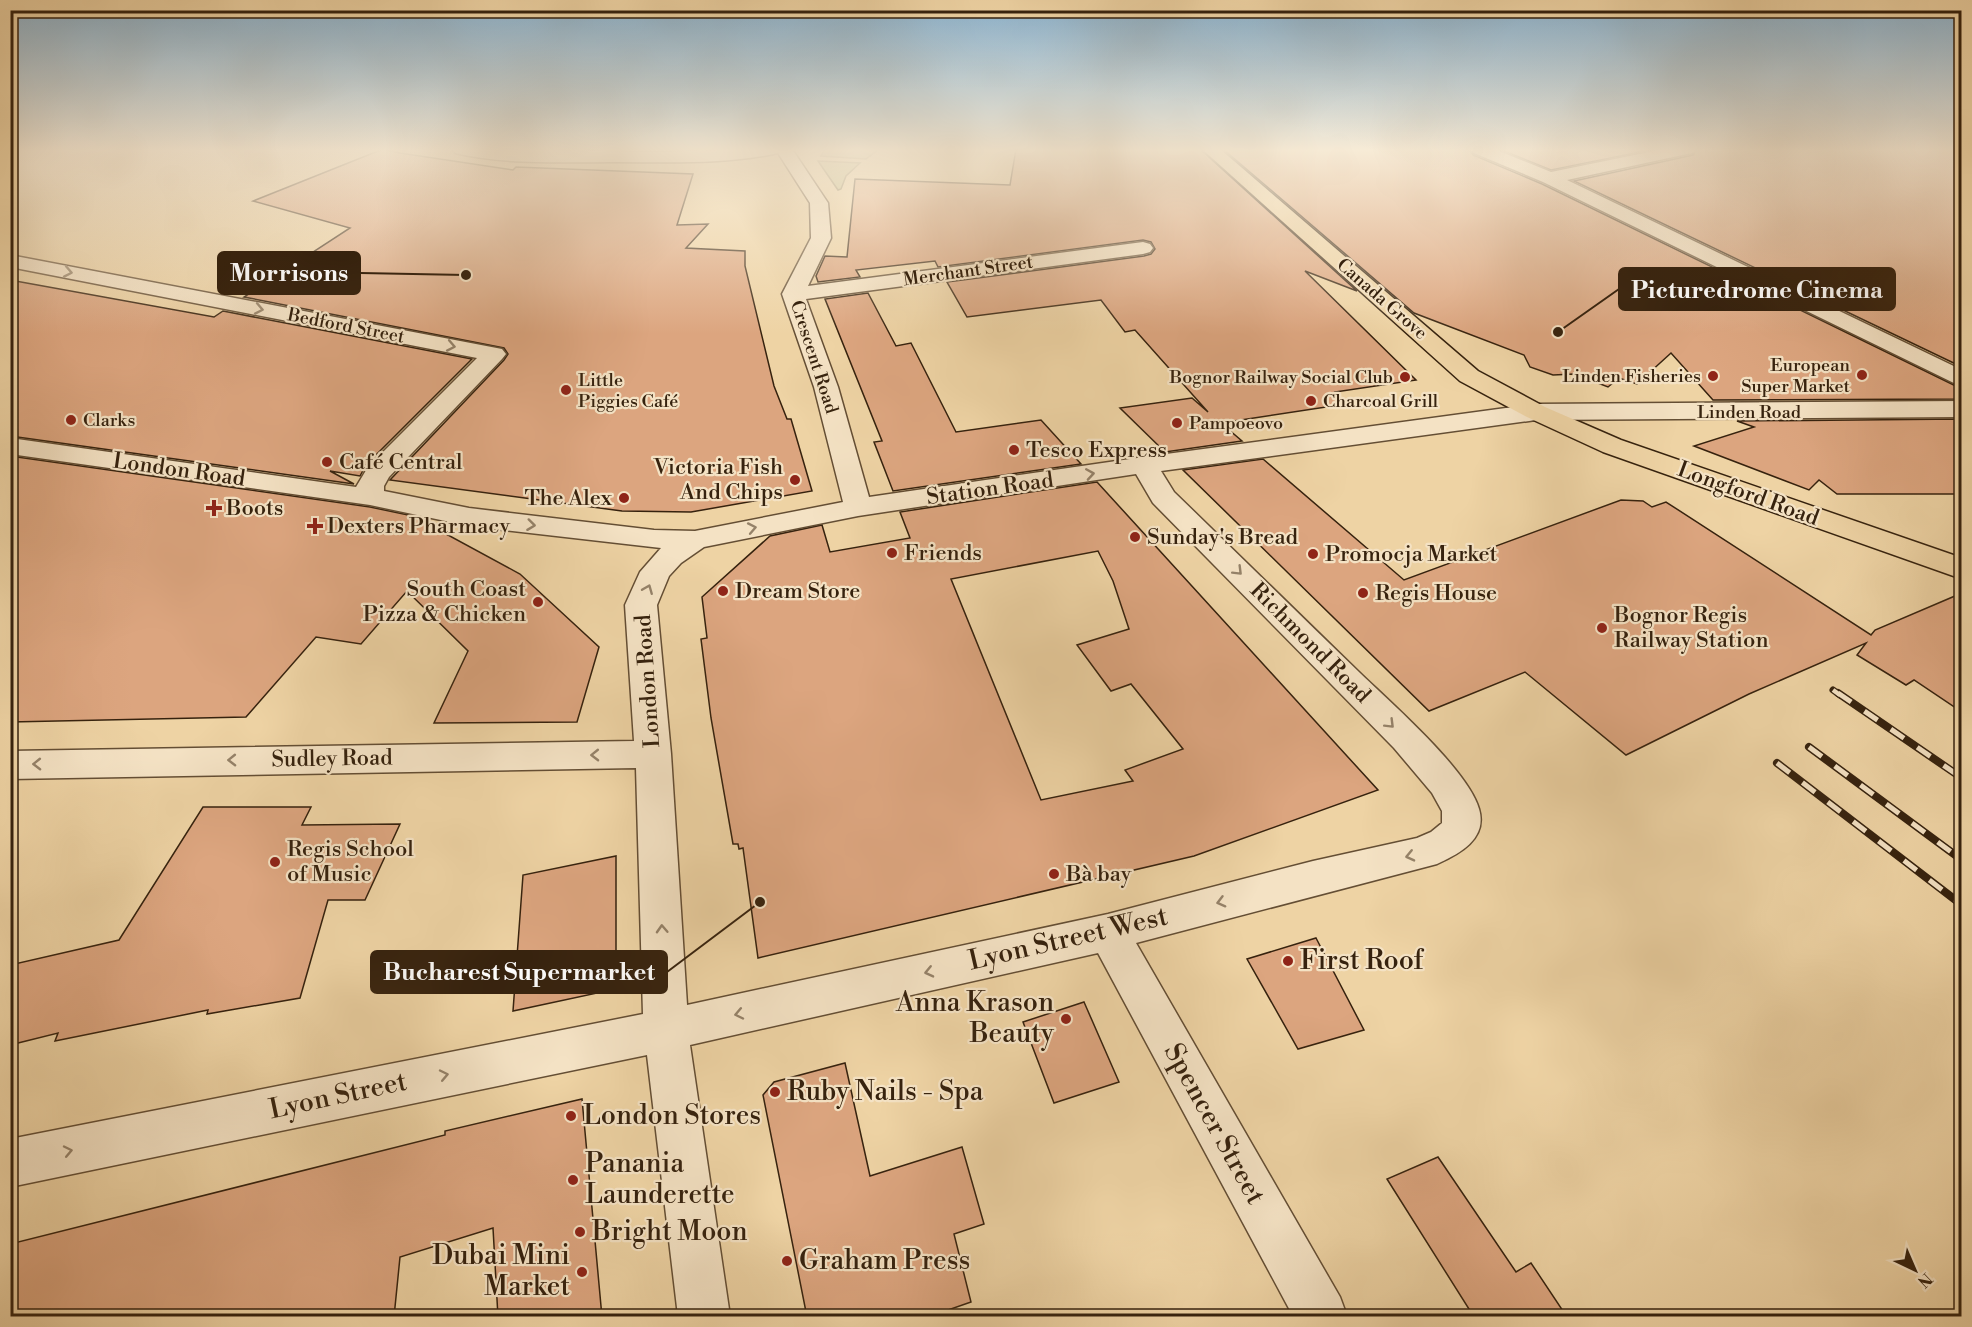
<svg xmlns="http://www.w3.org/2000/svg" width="1972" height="1327" viewBox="0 0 1972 1327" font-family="'Libre Bodoni',serif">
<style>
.green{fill:#bcbb83;stroke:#796e48;stroke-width:1.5}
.building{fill:#dca57f;stroke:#36220e;stroke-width:1.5;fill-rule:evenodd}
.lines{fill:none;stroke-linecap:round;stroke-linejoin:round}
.minor-casing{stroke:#644e34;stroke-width:3}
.major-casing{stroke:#36220e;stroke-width:3}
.minor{fill:#f4e2c4;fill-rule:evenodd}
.major{fill:#eed3a4;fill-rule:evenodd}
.rail-far1-casing{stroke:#36220e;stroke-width:7}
.rail-casing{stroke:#36220e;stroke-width:8}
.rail-far1{stroke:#f4e2c4;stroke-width:4.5;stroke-dasharray:13;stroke-linecap:butt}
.rail{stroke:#f4e2c4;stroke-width:5;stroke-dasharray:16;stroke-linecap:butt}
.oneway{stroke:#958269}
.poi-dot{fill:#8f2418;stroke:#f4e2c4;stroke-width:2}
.labels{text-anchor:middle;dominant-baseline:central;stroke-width:4.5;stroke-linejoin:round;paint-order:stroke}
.far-street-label{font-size:18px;fill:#36220e;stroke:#f4e2c4}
.far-poi-label{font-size:18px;fill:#36220e;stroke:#f4e2c4;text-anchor:start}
.poi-label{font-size:22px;fill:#36220e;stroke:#f4e2c4;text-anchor:start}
.street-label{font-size:22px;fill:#36220e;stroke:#f4e2c4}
.near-street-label{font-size:27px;fill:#36220e;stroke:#f4e2c4}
.near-poi-label{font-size:27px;fill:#36220e;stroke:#f4e2c4;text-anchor:start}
.leader{fill:none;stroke:#36220e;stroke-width:2}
.callout-dot{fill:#36220e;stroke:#f4e2c4;stroke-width:2}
.callout{fill:#36220e;stroke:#36220e;stroke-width:2}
.callout-label{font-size:24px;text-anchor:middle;font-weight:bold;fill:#fff}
</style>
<rect width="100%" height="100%" fill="#eed3a4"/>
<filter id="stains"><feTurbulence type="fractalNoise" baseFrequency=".00333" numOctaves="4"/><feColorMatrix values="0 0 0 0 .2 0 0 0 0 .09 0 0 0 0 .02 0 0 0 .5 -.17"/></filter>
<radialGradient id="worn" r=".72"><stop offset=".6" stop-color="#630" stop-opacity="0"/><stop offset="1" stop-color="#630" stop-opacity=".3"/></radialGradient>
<!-- green -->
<g class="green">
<path d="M825,149H879L866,159L821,156Z"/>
<path d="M818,161L860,163L846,176L841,189L838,190Z"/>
</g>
<!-- building -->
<g class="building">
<path d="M383,149L400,153L513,170L516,167L693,174L677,225L708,224L686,248L745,251V266L774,386L787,419H791L812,491L691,512L622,511L390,480L504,360L508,354L504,348L244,297L350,228L253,201Z"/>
<path d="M1016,149H1200L1357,291L1305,271L1416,380L1335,392L1346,404L1221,423L1242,441L1165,452L1120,408L1192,398L1208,412L1135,330L1125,332L1101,300L967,317L947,282L1144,256L1151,254L1155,249L1151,242L1143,240L938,267L935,261L856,270L860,277L818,282L816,276L825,256L847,257L855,179L1010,185Z"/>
<path d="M1223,149H1469L1473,155L1542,184L1962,389V399L1713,400L1671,353L1637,384L1619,378L1608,387L1574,374L1553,375L1530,367L1524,355L1414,313Z"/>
<path d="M1499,149H1655L1551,170Z"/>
<path d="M1697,149H1962V367L1574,181L1693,155Z"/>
<path d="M10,280L214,317L223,311L472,359L366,465L360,476L330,471L354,484L10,436Z"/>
<path d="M868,293L896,346L911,343L956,432L1041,420L1081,464L893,491L874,442L882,441L825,299Z"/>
<path d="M1962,419V494H1837L1819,480L1809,490L1694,446L1754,427L1737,421Z"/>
<path d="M10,456L370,507L413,516L520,574L599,647L577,722L434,723L468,651L407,591L361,644L316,637L246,717L10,722Z"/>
<path d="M1263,459L1404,580L1621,500L1643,501L1652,507L1666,502L1871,635L1875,630L1962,593V712L1914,680L1906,685L1857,655L1866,643L1749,694L1626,755L1525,672L1429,711L1183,470Z"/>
<path d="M1097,482L1378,790L1194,856L758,958L743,848L739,849L738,844H733L711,718L701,639L707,638L702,597L770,536L822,525L830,552L910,538L900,512ZM1098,551L1113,581L1129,629L1077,645L1111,691L1131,684L1183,749L1125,770L1133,781L1041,800L951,579Z"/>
<path d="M203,807H311L302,825L400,824L365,900H328L300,998L207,1014L208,1010L55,1041L58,1033L10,1045V965L119,940Z"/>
<path d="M616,856V989L513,1011L523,875Z"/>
<path d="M1316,938L1364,1030L1298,1049L1247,959Z"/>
<path d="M1084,1002L1119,1082L1054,1103L1023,1022Z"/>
<path d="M845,1063L870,1176L962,1147L984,1224L954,1234L971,1302L928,1317H807L763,1095L774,1082Z"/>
<path d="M582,1099L602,1317H498L493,1228L400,1257L394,1317H10V1244L445,1135V1131Z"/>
<path d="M1438,1157L1516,1272L1531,1263L1567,1317H1474L1387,1179Z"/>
</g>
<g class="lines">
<defs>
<g id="minor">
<path d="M452,149L654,152L792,149L828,203L831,238L808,286L1143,242L1150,244L1153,248L1150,252L1143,254L806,299L838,387L869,497L1144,457L1536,404L1962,401V417L1536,420L1161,471L1174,492C1236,552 1298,613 1360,673C1391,703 1468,770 1479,809C1488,839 1459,854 1437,864L1136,943L1340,1297L1347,1316H1293L1098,953L690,1045L730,1316H678L647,1055L10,1187V1139L643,1014L636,768L10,779V751L634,741L625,605L640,572L661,548L469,526L370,505L10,454V438L356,487L368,467L477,358L10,267V255L502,349L506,354L502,359L389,477L384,486V491L469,508L654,530L695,531L843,502L814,387L782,294L811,238L810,203L778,153C725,165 668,162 614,162C562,162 506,165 455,153ZM1136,474L1153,503L1394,748L1432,793L1442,811V823L1431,832L1417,838L1313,861L1108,914L687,1005L671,754L657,605L669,576L681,563L704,547L858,516Z"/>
<path d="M1471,149H1494L1551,172L1664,149H1695L1693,153L1687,154L1567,180L1962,370V387L1543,182L1474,153Z"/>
</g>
<path id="major" d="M1202,149H1220L1478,371L1545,407L1621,440L1962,558V579L1603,452L1527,417L1460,381Z"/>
</defs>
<!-- minor casing -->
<use href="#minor" class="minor-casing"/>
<!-- major casing -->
<use href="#major" class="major-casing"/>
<!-- minor -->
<use href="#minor" class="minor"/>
<!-- major -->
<use href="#major" class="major"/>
<defs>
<path id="rail-far1" d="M1833,690L1840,695"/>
<g id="rail">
<path d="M1838,693L1962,778"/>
<path d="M1809,747L1962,860"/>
<path d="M1777,763L1962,905"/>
</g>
</defs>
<!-- rail-far1 casing -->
<use href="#rail-far1" class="rail-far1-casing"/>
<!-- rail casing -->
<use href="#rail" class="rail-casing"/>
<!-- rail-far1 -->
<use href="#rail-far1" class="rail-far1"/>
<!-- rail -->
<use href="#rail" class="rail"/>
</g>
<!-- one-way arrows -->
<defs><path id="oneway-chevron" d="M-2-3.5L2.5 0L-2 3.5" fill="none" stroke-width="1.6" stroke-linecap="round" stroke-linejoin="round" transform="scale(1.5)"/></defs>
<g class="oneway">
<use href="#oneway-chevron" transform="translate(68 272) rotate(11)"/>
<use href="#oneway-chevron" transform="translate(259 309) rotate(11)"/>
<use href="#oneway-chevron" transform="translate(451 346) rotate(11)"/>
<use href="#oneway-chevron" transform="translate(1090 474) rotate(-9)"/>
<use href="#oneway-chevron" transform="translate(531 525) rotate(7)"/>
<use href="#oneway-chevron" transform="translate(752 528) rotate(-11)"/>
<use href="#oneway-chevron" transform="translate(1238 571) rotate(45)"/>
<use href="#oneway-chevron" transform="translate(648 589) rotate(-68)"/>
<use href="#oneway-chevron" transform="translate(1390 724) rotate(45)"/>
<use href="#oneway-chevron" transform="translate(595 755) rotate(179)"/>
<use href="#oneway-chevron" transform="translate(232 760) rotate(179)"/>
<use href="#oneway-chevron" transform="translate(37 764) rotate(179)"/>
<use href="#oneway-chevron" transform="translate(1410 856) rotate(167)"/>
<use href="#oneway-chevron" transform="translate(1221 902) rotate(165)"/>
<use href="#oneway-chevron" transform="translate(662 929) rotate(-93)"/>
<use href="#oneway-chevron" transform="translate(929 972) rotate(167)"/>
<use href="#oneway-chevron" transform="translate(739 1014) rotate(168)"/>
<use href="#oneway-chevron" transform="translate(444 1075) rotate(-12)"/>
<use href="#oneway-chevron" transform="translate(68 1151) rotate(-12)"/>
</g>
<!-- sky -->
<linearGradient id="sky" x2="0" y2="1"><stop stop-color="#8ab4d2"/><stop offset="0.45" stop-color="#f7ebd6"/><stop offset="1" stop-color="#f7ebd6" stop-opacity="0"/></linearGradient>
<rect width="1972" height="334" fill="url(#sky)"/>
<!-- markers -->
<g class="poi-dot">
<circle cx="1862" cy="375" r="6"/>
<circle cx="1713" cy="376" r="6"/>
<circle cx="1405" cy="377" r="6"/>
<circle cx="566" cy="390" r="6"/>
<circle cx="1311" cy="401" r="6"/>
<circle cx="71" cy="420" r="6"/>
<circle cx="1177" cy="423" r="6"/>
<circle cx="1014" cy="450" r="6"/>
<circle cx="327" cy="462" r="6"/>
<circle cx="795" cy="480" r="6"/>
<circle cx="624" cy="498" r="6"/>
<path d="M211 499h6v6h6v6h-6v6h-6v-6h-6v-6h6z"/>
<path d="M312 517h6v6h6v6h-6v6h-6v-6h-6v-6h6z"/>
<circle cx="1135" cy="537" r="6"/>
<circle cx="892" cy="553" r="6"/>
<circle cx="1313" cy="554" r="6"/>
<circle cx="723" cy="591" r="6"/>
<circle cx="1363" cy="593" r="6"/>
<circle cx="538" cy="602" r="6"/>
<circle cx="1602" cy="628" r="6"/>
<circle cx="275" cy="862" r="6"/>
<circle cx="1054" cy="874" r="6"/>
<circle cx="1288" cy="961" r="6"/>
<circle cx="1066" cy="1019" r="6"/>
<circle cx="775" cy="1092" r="6"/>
<circle cx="571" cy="1116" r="6"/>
<circle cx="573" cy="1180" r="6"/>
<circle cx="580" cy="1232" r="6"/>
<circle cx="787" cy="1261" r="6"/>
<circle cx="582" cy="1272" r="6"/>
</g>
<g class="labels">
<!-- far-street labels -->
<g class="far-street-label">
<text transform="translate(968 271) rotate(-8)">Merchant Street</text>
<text transform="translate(1382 299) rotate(41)">Canada Grove</text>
<text transform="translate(346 326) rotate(11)">Bedford Street</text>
<text transform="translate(814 357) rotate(72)">Crescent Road</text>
<text x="1749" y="412">Linden Road</text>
</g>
<!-- far-poi labels -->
<g class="far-poi-label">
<text x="1850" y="365" text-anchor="end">European<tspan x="1850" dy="21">Super Market</tspan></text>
<text x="1701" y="376" text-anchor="end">Linden Fisheries</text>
<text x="1393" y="377" text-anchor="end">Bognor Railway Social Club</text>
<text x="578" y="380">Little<tspan x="578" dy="21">Piggies Café</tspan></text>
<text x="1323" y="401">Charcoal Grill</text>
<text x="83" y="420">Clarks</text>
<text x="1189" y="423">Pampoeovo</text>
</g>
<!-- poi labels -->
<g class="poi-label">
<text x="1026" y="450">Tesco Express</text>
<text x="339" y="462">Café Central</text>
<text x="783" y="467" text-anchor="end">Victoria Fish<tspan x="783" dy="25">And Chips</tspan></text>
<text x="612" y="498" text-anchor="end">The Alex</text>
<text x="226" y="508">Boots</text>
<text x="327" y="526">Dexters Pharmacy</text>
<text x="1147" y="537">Sunday's Bread</text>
<text x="904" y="553">Friends</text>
<text x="1325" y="554">Promocja Market</text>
<text x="526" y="589" text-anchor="end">South Coast<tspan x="526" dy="25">Pizza &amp; Chicken</tspan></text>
<text x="735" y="591">Dream Store</text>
<text x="1375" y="593">Regis House</text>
<text x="1614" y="615">Bognor Regis<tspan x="1614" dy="25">Railway Station</tspan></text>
<text x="287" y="849">Regis School<tspan x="287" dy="25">of Music</tspan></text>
<text x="1066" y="874">Bà bay</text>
</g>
<!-- street labels -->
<g class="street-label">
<text transform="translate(179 470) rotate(8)">London Road</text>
<text transform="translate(990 489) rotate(-8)">Station Road</text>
<text transform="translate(1748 494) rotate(20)">Longford Road</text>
<text transform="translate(1310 643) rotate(45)">Richmond Road</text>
<text transform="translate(648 681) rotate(-94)">London Road</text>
<text transform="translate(332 759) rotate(-1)">Sudley Road</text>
</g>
<!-- near-street labels -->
<g class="near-street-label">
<text transform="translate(1068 939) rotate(-13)">Lyon Street West</text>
<text transform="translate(338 1096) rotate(-12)">Lyon Street</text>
<text transform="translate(1214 1124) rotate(61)">Spencer Street</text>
</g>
<!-- near-poi labels -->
<g class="near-poi-label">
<text x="1300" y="961">First Roof</text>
<text x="1054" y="1003" text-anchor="end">Anna Krason<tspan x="1054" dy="31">Beauty</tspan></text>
<text x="787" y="1092">Ruby Nails - Spa</text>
<text x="583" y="1116">London Stores</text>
<text x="585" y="1164">Panania<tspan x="585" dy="31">Launderette</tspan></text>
<text x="592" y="1232">Bright Moon</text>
<text x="570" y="1256" text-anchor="end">Dubai Mini<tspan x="570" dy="31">Market</tspan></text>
<text x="799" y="1261">Graham Press</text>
</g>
</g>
<!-- callouts -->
<path class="leader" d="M466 275L360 273M1558 332L1619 289M760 902L667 972"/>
<g class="callout-dot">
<circle cx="466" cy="275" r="6"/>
<circle cx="1558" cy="332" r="6"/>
<circle cx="760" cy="902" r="6"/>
</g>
<g class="callout">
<rect x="218" y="252" width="142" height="42" rx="6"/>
<rect x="1619" y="268" width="276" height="42" rx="6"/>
<rect x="371" y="951" width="296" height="42" rx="6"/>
</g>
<g class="callout-label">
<text x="289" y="281">Morrisons</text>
<text x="1757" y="298">Picturedrome Cinema</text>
<text x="519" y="980">Bucharest Supermarket</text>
</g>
<!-- margin -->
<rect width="1972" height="1327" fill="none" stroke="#eed3a4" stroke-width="36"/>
<rect x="12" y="12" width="1948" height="1303" fill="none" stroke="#36220e" stroke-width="3"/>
<rect x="18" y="18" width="1936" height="1291" fill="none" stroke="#36220e" stroke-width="1.5"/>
<!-- north arrow -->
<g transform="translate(1915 1270) rotate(136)" stroke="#f4e2c4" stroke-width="4.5" paint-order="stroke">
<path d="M0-4.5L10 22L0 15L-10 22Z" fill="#36220e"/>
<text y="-9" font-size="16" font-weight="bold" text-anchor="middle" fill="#36220e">N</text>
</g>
<rect width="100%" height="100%" filter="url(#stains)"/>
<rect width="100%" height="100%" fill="url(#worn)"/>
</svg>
